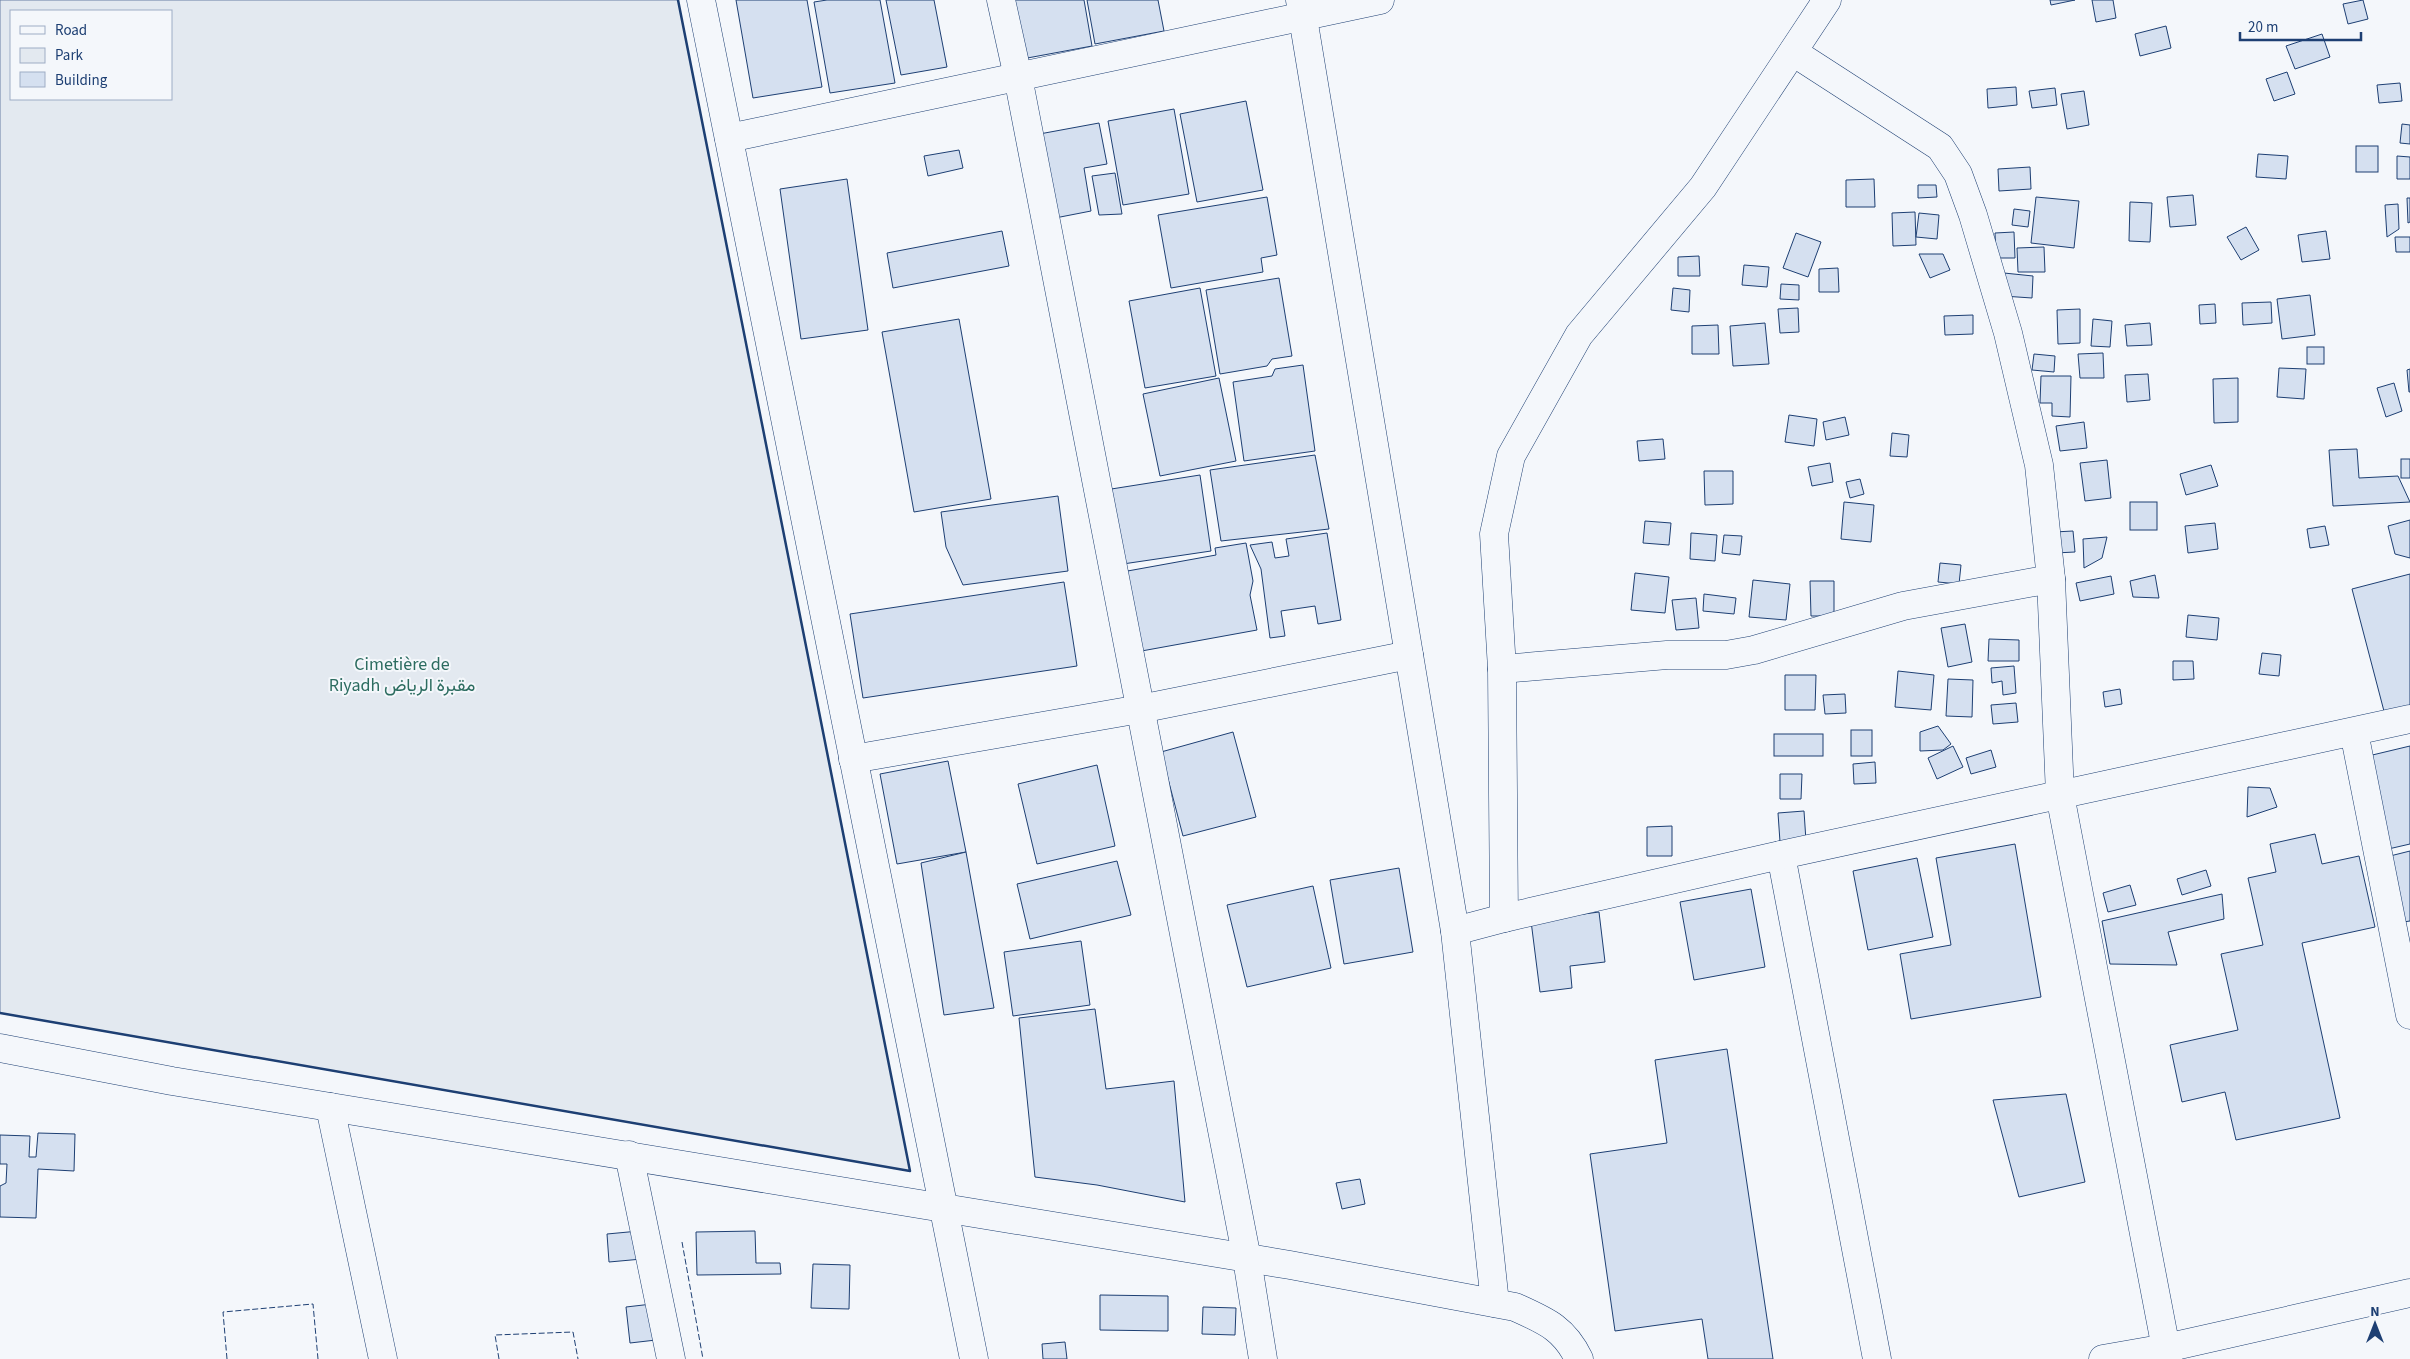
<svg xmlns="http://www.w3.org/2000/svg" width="2410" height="1359" viewBox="0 0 2410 1359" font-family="'Source Sans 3',Vazirmatn,sans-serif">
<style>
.green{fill:#e3e9f0;stroke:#687fa3;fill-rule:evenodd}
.building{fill:#d5e0f0;stroke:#1d3f73}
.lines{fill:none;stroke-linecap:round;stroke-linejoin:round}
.minor-casing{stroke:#1d3f73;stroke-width:29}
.minor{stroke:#f4f7fb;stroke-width:28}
.fence{stroke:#1d3f73;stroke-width:1;stroke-dasharray:6 2.5;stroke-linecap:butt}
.wall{stroke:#1d3f73;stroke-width:2.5}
.labels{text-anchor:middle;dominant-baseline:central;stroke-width:4;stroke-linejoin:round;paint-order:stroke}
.park-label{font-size:18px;fill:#2c6c60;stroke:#f4f7fb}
</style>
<rect width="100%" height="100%" fill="#f4f7fb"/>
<!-- green -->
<path class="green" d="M0,0H678L910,1171L0,1013ZM11,11H171V99H11Z"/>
<!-- building -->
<g class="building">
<path d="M736,0H807L822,87L753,98Z"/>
<path d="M827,0H880L895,83L830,93L814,2Z"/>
<path d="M886,0H934L947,67L901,75Z"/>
<path d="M1010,0H1084L1092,46L1022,59Z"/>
<path d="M1087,0H1158L1164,31L1095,44Z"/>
<path d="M2050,0H2075L2051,5Z"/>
<path d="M2092,0H2113L2116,18L2096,22Z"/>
<path d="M2363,0L2368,19L2348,24L2343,4Z"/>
<path d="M2166,26L2171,48L2140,56L2135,34Z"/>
<path d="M2322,34L2330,57L2295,69L2286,46Z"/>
<path d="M2287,72L2295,94L2274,101L2266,79Z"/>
<path d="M2400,83L2402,101L2379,103L2377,85Z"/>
<path d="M2016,87L2017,105L1988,108L1987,89Z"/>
<path d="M2055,88L2057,105L2032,108L2029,91Z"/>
<path d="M2084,91L2089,125L2067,129L2061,94Z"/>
<path d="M1246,101L1263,190L1197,202L1180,114Z"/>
<path d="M1174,109L1189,194L1123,205L1108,121Z"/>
<path d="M1099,123L1107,164L1084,168L1091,211L1050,219L1034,135Z"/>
<path d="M2402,124L2410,125V144L2400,143Z"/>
<rect x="2356" y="146" width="22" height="26"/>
<path d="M959,150L963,168L928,176L924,156Z"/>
<path d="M2258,154L2288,156L2286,179L2256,177Z"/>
<path d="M2397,156L2410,157V179H2397Z"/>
<path d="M2030,167L2031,189L1999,191L1998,169Z"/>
<path d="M1115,173L1122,214L1099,215L1092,176Z"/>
<path d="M847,179L868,330L801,339L780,189Z"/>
<path d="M1874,179L1875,207H1846V180Z"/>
<path d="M1918,185H1936L1937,197L1918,198Z"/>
<path d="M2193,195L2196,225L2170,227L2167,197Z"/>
<path d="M1267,197L1277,255L1261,258L1263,272L1171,288L1158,215Z"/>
<path d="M2036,197L2079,201L2074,248L2031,243Z"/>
<path d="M2407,198H2410V222L2408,223Z"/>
<path d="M2130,202L2152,203L2150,242L2129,241Z"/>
<path d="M2398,204L2399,229L2387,237L2385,205Z"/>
<path d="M2014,209L2030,211L2028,227L2012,225Z"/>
<path d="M1915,212L1916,245L1893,246L1892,213Z"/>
<path d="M1919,213L1939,215L1937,239L1916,237Z"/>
<path d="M2246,227L2259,250L2241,260L2227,237Z"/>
<path d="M1002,231L1009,266L893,288L887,253Z"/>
<path d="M2326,231L2330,259L2302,262L2298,235Z"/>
<path d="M2014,232L2015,258H1996L1995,233Z"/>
<path d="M1796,233L1821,242L1808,277L1783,268Z"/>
<path d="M2395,237H2410V252H2396Z"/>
<path d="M2044,247L2045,272H2018L2017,248Z"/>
<path d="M1919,254H1943L1950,270L1930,278Z"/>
<path d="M1699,256L1700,276H1678V257Z"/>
<path d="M1744,265L1769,267L1767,287L1742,285Z"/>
<path d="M1838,268L1839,292H1819V269Z"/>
<path d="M2004,273L2033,276L2032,298L2003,296Z"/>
<path d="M1279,278L1292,356L1272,359L1267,366L1220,374L1206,290Z"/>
<path d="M1781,284L1799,285V300L1780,299Z"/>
<path d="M1200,288L1216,376L1145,388L1129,301Z"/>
<path d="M1673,288L1690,290L1689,312L1671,310Z"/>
<path d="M2310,295L2315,335L2282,339L2277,299Z"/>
<path d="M2271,302L2272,323L2243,325L2242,303Z"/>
<path d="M2215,304L2216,323L2200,324L2199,305Z"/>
<path d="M1798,308L1799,332L1780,333L1778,309Z"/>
<path d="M2080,309V343L2058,344L2057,310Z"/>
<path d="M1973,315V334L1945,335L1944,316Z"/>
<path d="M959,319L991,499L914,512L882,332Z"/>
<path d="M2093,319L2112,321L2110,347L2091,346Z"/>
<path d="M1765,323L1769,364L1733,366L1730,326Z"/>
<path d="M2150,323L2152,345L2127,346L2125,325Z"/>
<path d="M1718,325L1719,354H1692V326Z"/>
<rect x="2307" y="347" width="17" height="17"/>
<path d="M2103,353L2104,378H2080L2078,354Z"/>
<path d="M2034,354L2055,356L2054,372L2032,370Z"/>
<path d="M1303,365L1315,451L1244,461L1233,382L1272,376L1275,369Z"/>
<path d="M2279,368L2306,369L2304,399L2277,397Z"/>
<path d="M2410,369V392H2409L2407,370Z"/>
<path d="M2148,374L2150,400L2127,402L2125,375Z"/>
<path d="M2041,376H2071L2070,417L2052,416V403H2040Z"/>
<path d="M1219,378L1236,461L1160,476L1143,394Z"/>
<path d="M2238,378V422L2214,423L2213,379Z"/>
<path d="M2394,383L2402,411L2386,417L2377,388Z"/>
<path d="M1789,415L1817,419L1814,446L1785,442Z"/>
<path d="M1845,417L1849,435L1826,440L1823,422Z"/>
<path d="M2084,422L2087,448L2060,451L2056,426Z"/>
<path d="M1892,433L1909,435L1907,457L1890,456Z"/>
<path d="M1663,439L1665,459L1639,461L1637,441Z"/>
<path d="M2357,449L2359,478L2398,476L2410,502L2333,506L2329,450Z"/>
<path d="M1315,455L1329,529L1221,541L1210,470Z"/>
<rect x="2401" y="459" width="9" height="19"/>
<path d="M2107,460L2111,498L2085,501L2080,463Z"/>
<path d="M1830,463L1833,482L1812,486L1808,467Z"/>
<path d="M2211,465L2218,486L2186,495L2180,474Z"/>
<path d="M1704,471H1733V504L1705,505Z"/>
<path d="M1200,475L1211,551L1116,565L1105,490Z"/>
<path d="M1860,479L1864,494L1850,498L1846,482Z"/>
<path d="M1058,496L1068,571L963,585L946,547L941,512Z"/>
<path d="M1844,502L1874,505L1871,542L1841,539Z"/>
<rect x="2130" y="502" width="27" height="28"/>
<path d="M2410,520V558L2395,554L2388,526Z"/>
<path d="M1645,521L1671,523L1669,545L1643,543Z"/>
<path d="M2215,523L2218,549L2188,553L2185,526Z"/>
<path d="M2325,526L2329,545L2310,548L2307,529Z"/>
<path d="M2073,531L2075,552L2055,553L2054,532Z"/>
<path d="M1327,533L1341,620L1318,624L1315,606L1281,611L1285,636L1270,638L1261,569L1250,545L1272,542L1275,558L1289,556L1286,539Z"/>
<path d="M1691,533L1717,535L1715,561L1690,559Z"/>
<path d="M1724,535L1742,536L1740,555L1722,553Z"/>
<path d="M2107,537L2102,558L2084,568L2083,539Z"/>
<path d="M1246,543L1253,581L1250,595L1257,630L1136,652L1122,572L1216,555L1215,548Z"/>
<path d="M1940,563L1961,565L1959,584L1938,582Z"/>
<path d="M1635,573L1669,577L1665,613L1631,610Z"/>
<path d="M2410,574V709L2385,715L2352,589Z"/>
<path d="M2155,575L2159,598L2133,597L2130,581Z"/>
<path d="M2111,576L2114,594L2080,601L2076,583Z"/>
<path d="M1753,580L1790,584L1786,620L1749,617Z"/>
<path d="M1810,581H1834V616H1811Z"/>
<path d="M1064,582L1077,666L863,698L850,614Z"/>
<path d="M1704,594L1736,598L1734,614L1703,611Z"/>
<path d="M1696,598L1699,628L1676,630L1672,600Z"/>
<path d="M2188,615L2219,618L2217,640L2186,637Z"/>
<path d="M1965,624L1972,662L1948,667L1941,628Z"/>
<path d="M1989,639L2019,640V661H1988Z"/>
<path d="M2262,653L2281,655L2279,676L2259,674Z"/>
<path d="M2173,661H2193L2194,679L2173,680Z"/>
<path d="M2014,666L2016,693L2003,695L2002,681L1992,683L1991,668Z"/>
<path d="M1898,671L1934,675L1931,710L1895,707Z"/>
<path d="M1785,675H1816L1815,710H1785Z"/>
<path d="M1948,679L1973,680L1972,717L1946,716Z"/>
<path d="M2120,689L2122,704L2105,707L2103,692Z"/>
<path d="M1845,694L1846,713L1825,714L1823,695Z"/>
<path d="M2016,703L2018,722L1993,724L1991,705Z"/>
<path d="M1938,726L1951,744L1943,750L1920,751V732Z"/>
<rect x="1851" y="730" width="21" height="26"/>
<path d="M1233,732L1256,817L1183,836L1161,752Z"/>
<rect x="1774" y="734" width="49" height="22"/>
<path d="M1953,746L1963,767L1937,779L1928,758Z"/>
<path d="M2410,746V844L2384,850L2364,757Z"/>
<path d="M1991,750L1996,767L1971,774L1966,758Z"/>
<path d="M948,761L966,852L897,864L880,774Z"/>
<path d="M1875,762L1876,783L1854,784L1853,764Z"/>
<path d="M1097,765L1115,846L1037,864L1018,784Z"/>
<path d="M1780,774H1802L1801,799H1780Z"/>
<path d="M2248,787L2270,788L2277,807L2247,817Z"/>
<path d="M1804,811L1806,841L1780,842L1778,813Z"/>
<path d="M1672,826V856H1647V827Z"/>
<path d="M2315,834L2322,864L2359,856L2375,927L2302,943L2340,1118L2236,1140L2225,1092L2182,1102L2170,1045L2238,1030L2221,954L2263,945L2248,878L2276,872L2270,844Z"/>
<path d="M2015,844L2041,997L1911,1019L1900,954L1951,945L1936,858Z"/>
<path d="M2410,851V921L2403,922L2390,856Z"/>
<path d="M966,852L994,1008L944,1015L921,863Z"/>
<path d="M1917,858L1933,937L1868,950L1853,871Z"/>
<path d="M1117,861L1131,915L1030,939L1017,884Z"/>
<path d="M1399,868L1413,952L1344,964L1330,880Z"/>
<path d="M2206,870L2211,886L2182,895L2177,879Z"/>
<path d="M2130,885L2136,905L2108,912L2103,893Z"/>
<path d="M1313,886L1331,968L1247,987L1227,905Z"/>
<path d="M1751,889L1765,967L1694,980L1680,902Z"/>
<path d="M2222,894L2224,919L2168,932L2177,965L2110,964L2102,921Z"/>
<path d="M1599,912L1605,962L1570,966L1572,988L1540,992L1531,921Z"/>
<path d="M1081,941L1090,1005L1013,1016L1004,952Z"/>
<path d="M1095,1009L1106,1089L1174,1081L1185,1202L1097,1185L1035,1177L1019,1018Z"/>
<path d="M1727,1049L1773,1359H1708L1702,1319L1615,1331L1590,1154L1667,1143L1655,1060Z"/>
<path d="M2066,1094L2085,1182L2019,1197L1993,1100Z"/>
<path d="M38,1133L75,1134L74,1171L38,1169L36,1218L0,1217V1186L6,1183L7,1164H0V1135L30,1136L29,1157H36Z"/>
<path d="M1360,1179L1365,1204L1342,1209L1336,1183Z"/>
<path d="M639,1231L642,1259L609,1262L607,1234Z"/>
<path d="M755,1231L756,1263H780L781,1274L697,1275L696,1232Z"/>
<path d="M813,1264L850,1265L849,1309L811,1308Z"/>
<path d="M1100,1295L1168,1296V1331L1100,1330Z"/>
<path d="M652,1304L656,1340L630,1343L626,1307Z"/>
<path d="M1203,1307L1236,1308L1235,1335L1202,1334Z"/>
<path d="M1065,1342L1067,1359H1043L1042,1344Z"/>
</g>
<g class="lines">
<defs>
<g id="minor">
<path d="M701,0L974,1359"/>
<path d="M1001,0L1018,77L1247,1259L1263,1359"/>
<path d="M1300,0L1455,931L1495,1303"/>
<path d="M1793,52L1940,147L1958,174L1973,215L2008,333L2039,465L2051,579L2060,795L2168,1359"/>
<path d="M729,138L1380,0"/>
<path d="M1502,669L1667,655H1726L1754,650L1903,606L2051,579"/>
<path d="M2354,732L2410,1015"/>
<path d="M853,759L1140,709L1409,655"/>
<path d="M1781,855L1877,1359"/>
<path d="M1504,918L1502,669L1494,534L1511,456L1579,335L1703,187L1827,0"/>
<path d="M1455,931L1504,918L1781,855L2410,719"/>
<path d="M0,1048L172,1081L1290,1265L1515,1307C1546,1321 1564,1328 1579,1359"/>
<path d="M330,1107L383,1359"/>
<path d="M629,1155L671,1359"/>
<path d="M2103,1359L2166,1348L2410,1293"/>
</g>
</defs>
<!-- minor casing -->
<use href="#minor" class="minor-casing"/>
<!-- minor -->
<use href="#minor" class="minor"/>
<!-- fence -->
<g class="fence">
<path d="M682,1242L703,1359"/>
<path d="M227,1359L223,1312L313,1304L318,1359"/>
<path d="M499,1359L495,1335L573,1332L578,1359"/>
</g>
<!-- wall -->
<path class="wall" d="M0,1013L910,1171L678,0"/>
</g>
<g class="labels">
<!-- park labels -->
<g class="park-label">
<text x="402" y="664">Cimetière de<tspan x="402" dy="21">Riyadh مقبرة الرياض</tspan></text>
</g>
</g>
<!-- legend -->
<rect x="10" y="10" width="162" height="90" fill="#f4f7fb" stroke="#9eadc5"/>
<rect x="20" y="26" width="25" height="8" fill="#f4f7fb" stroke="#9eadc5"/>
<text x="55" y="35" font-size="15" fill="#1d3f73">Road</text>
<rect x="20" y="48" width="25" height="15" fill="#e3e9f0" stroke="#9eadc5"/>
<text x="55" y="60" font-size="15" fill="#1d3f73">Park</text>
<rect x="20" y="72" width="25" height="15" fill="#d5e0f0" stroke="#9eadc5"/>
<text x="55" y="85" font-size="15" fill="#1d3f73">Building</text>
<!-- north arrow -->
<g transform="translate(2375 1324)" stroke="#f4f7fb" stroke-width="4" paint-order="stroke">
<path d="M0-4L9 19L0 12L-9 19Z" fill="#1d3f73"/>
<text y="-8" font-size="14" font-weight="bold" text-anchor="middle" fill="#1d3f73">N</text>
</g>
<!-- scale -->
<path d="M2240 32v8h121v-8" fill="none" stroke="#1d3f73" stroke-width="2.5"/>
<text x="2248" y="32" font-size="15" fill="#1d3f73" stroke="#f4f7fb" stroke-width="4" paint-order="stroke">20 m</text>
</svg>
